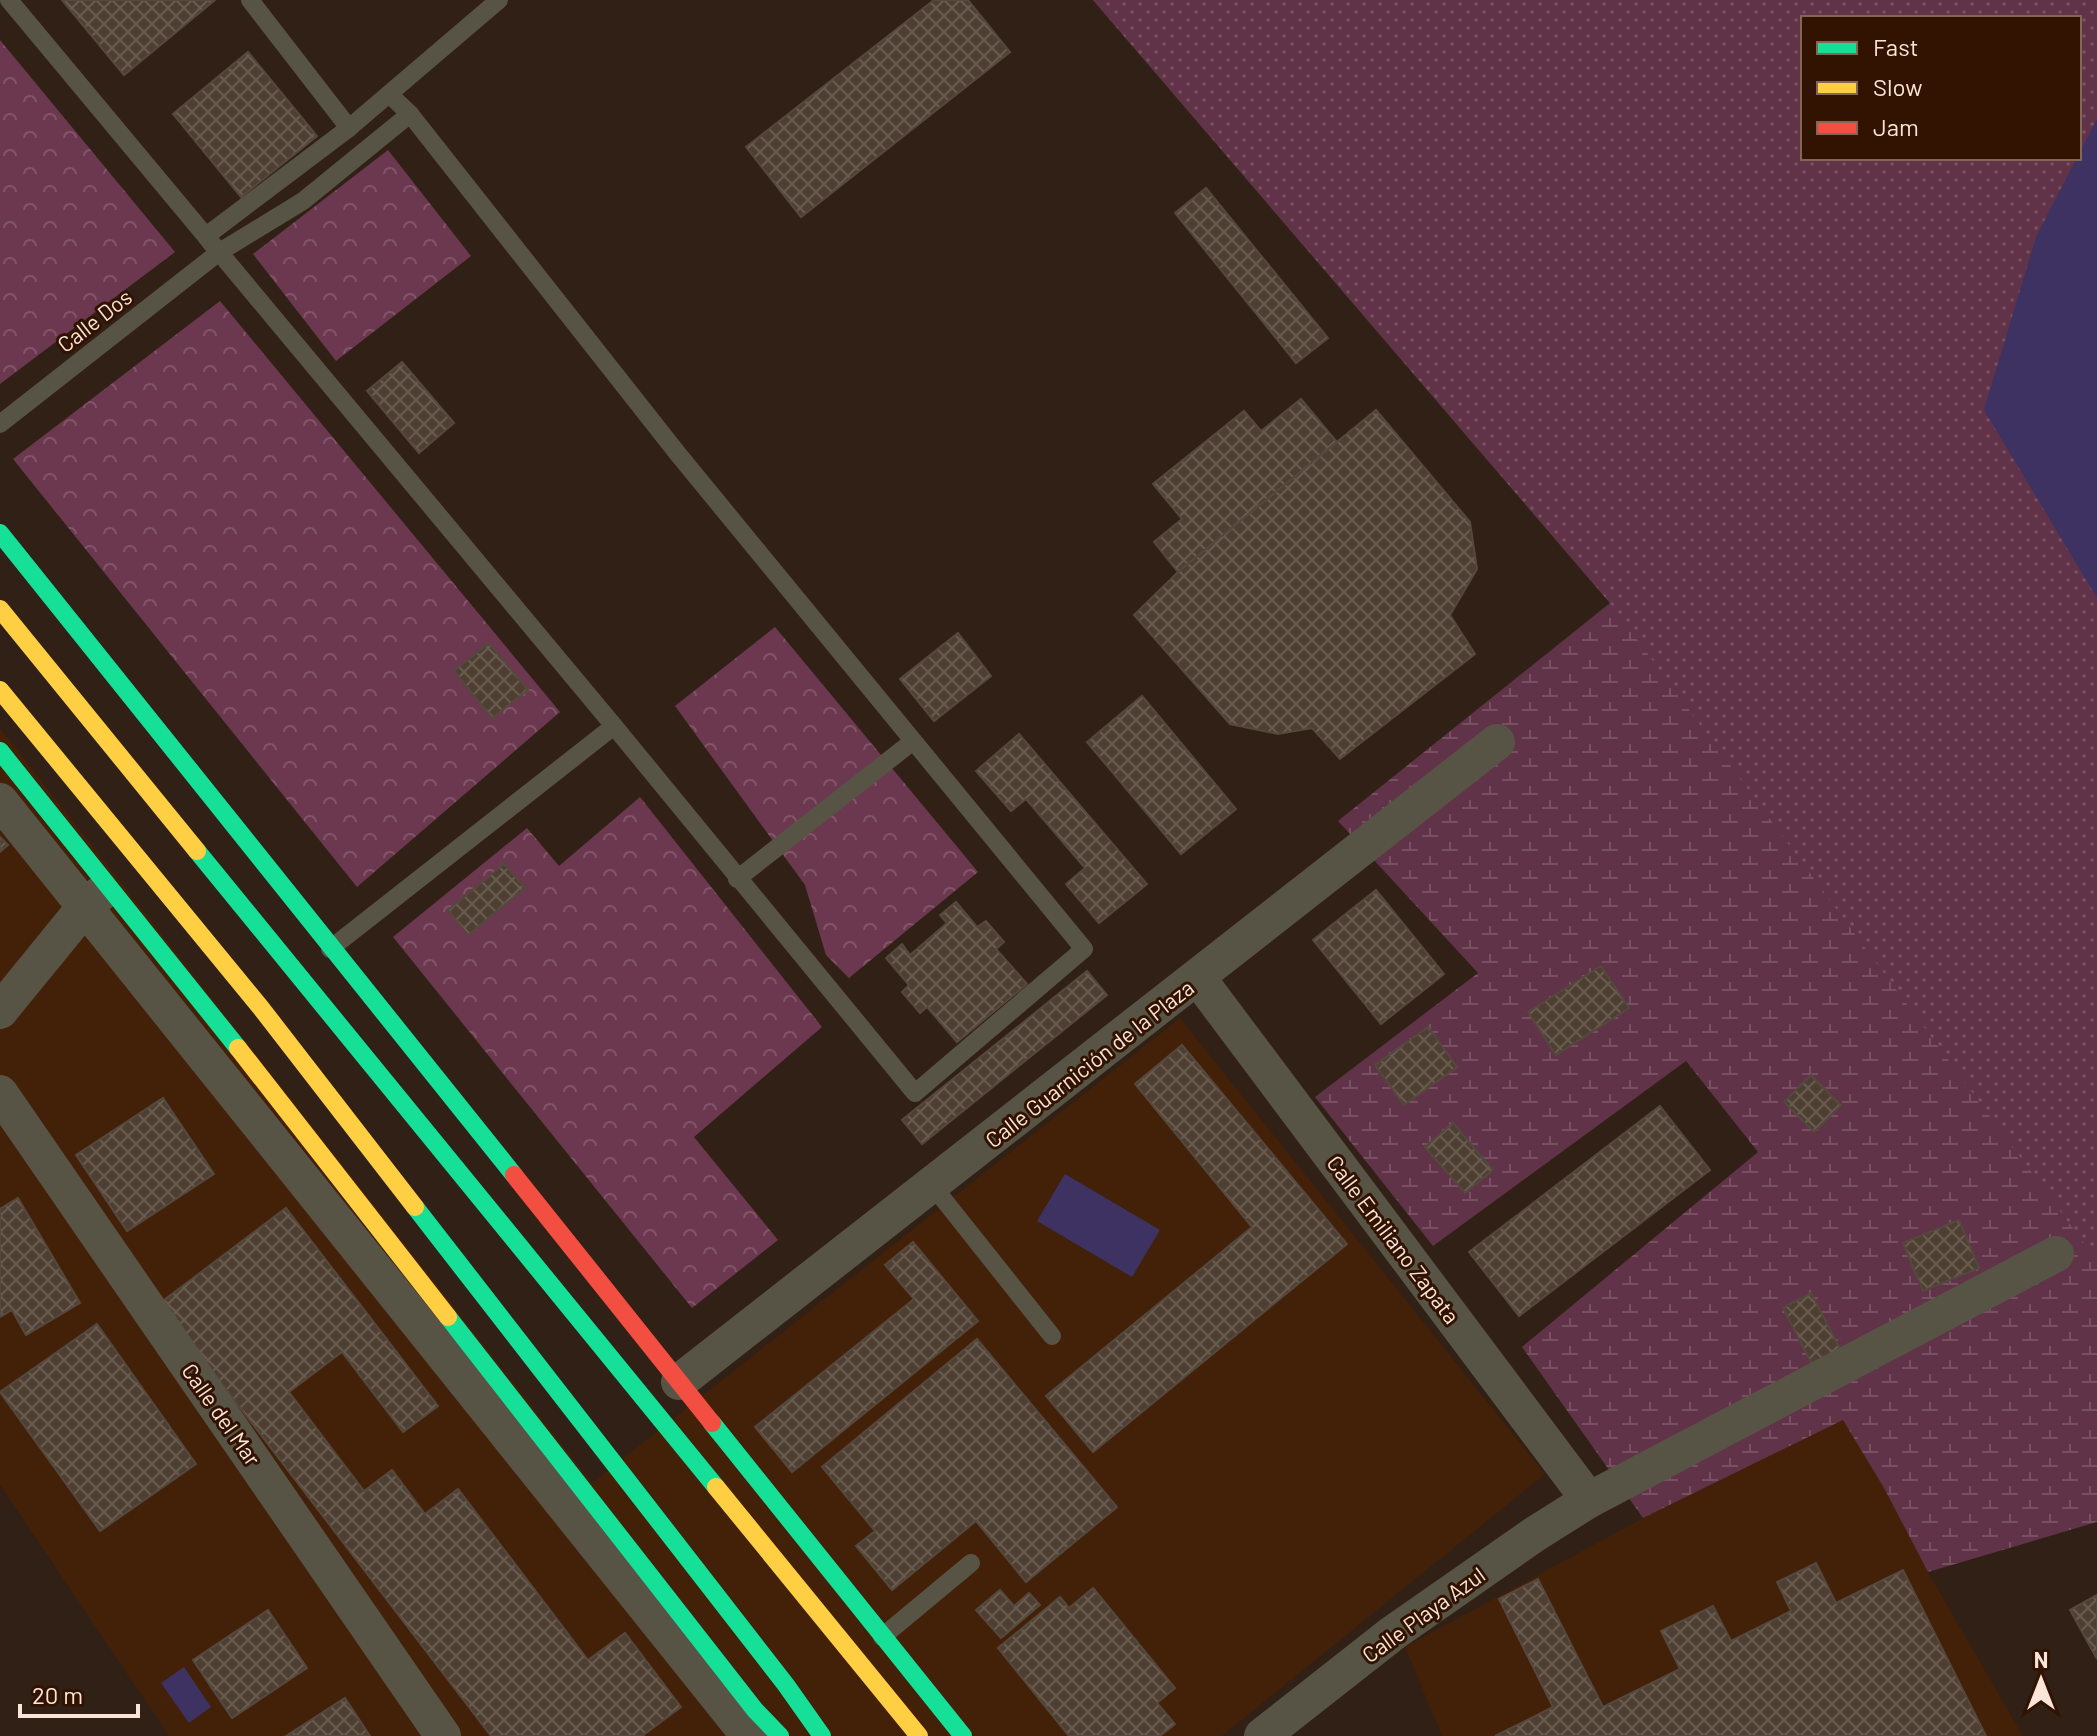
<svg xmlns="http://www.w3.org/2000/svg" width="2097" height="1736" viewBox="0 0 2097 1736" font-family="Barlow,sans-serif">
<style>
.built{fill:#432008}
.forest{fill:url(#forest-crowns)}
.wetland{fill:url(#wetland-marsh)}
.park{fill:url(#park-dots);fill-rule:evenodd}
.water{fill:#3d3261}
.building{fill:url(#building-cross-hatch);stroke:#55483d;stroke-width:2}
.lines{fill:none;stroke-linecap:round;stroke-linejoin:round}
.lane{stroke:#585445;stroke-width:18}
.street{stroke:#585445;stroke-width:36}
.fast{stroke:#16e098;stroke-width:18}
.slow{stroke:#ffcf43;stroke-width:18}
.jam{stroke:#f24e42;stroke-width:18}
.labels{text-anchor:middle;dominant-baseline:central;stroke-width:6;stroke-linejoin:round;paint-order:stroke}
.street-label{font-size:22px;fill:#fbe5d9;stroke:#321301}
</style>
<defs>
<pattern id="forest-crowns" width="20" height="18" patternUnits="userSpaceOnUse" patternTransform="scale(2)"><rect width="20" height="18" fill="#6c384f"/><path d="M2 6a3 3 0 1 1 6 0M12 15a3 3 0 1 1 6 0" fill="none" stroke="#825568"/></pattern>
<pattern id="wetland-marsh" width="20" height="14" patternUnits="userSpaceOnUse" patternTransform="scale(2)"><rect width="20" height="14" fill="#613348"/><path d="M1 5h8M5 5V1M11 12h8M15 12V8" fill="none" stroke="#795062"/></pattern>
<pattern id="park-dots" width="8" height="8" patternUnits="userSpaceOnUse" patternTransform="scale(2)"><rect width="8" height="8" fill="#613348"/><path d="M2 2h.1M6 6h.1" fill="none" stroke="#795062" stroke-width="1.8" stroke-linecap="round"/></pattern>
<pattern id="building-cross-hatch" width="8" height="8" patternUnits="userSpaceOnUse" patternTransform="scale(2)"><rect width="8" height="8" fill="#4e3f32"/><path d="M0 0l8 8M0 8l8-8" fill="none" stroke="#685b4f"/></pattern>
</defs>
<rect width="100%" height="100%" fill="#312015"/>
<!-- built -->
<g class="built">
<path d="M0,728L592,1483L1180,1018L1545,1474L1222,1736H169L0,1485Z"/>
<path d="M1843,1420L1884,1488L1928,1572L2023,1736H1442L1405,1647L1643,1518Z"/>
</g>
<!-- forest -->
<g class="forest">
<path d="M0,40L175,252L0,384Z"/>
<path d="M388,150L471,256L336,361L253,254Z"/>
<path d="M220,301L560,712L357,887L13,459Z"/>
<path d="M775,627L978,872L849,978L826,955L805,885L675,706Z"/>
<path d="M640,797L822,1027L694,1137L778,1240L692,1308L393,937L527,828L559,866Z"/>
</g>
<!-- wetland -->
<path class="wetland" d="M1093,0H2097L2079,18H1803V158L2097,598V1522L1928,1572L1884,1488L1843,1420L1643,1518L1522,1347L1758,1152L1686,1061L1433,1246L1315,1097L1478,973L1338,821L1610,603Z"/>
<!-- park -->
<path class="park" d="M1093,0H2097V1261L1610,603ZM1803,18H2079V158H1803Z"/>
<!-- water -->
<g class="water">
<path d="M2097,119V598L1984,410L2036,237Z"/>
<path d="M1065,1174L1160,1230L1132,1277L1037,1221Z"/>
<path d="M184,1667L211,1707L189,1723L161,1683Z"/>
</g>
<!-- building -->
<g class="building">
<path d="M62,0H215L124,75Z"/>
<path d="M934,0H968L1010,52L801,217L746,147Z"/>
<path d="M248,52L317,136L241,197L173,114Z"/>
<path d="M1206,188L1328,338L1296,363L1175,213Z"/>
<path d="M402,362L454,423L419,453L367,391Z"/>
<path d="M1301,399L1337,442L1178,572L1154,542L1182,519L1153,484L1244,411L1261,431Z"/>
<path d="M1376,410L1470,522L1477,569L1450,615L1475,654L1340,759L1312,728L1278,734L1230,724L1134,615L1178,572Z"/>
<path d="M958,633L991,676L934,721L900,679Z"/>
<path d="M489,643L528,690L492,718L454,671Z"/>
<path d="M1142,696L1236,809L1181,854L1087,742Z"/>
<path d="M1019,734L1147,884L1099,923L1066,884L1085,868L1026,799L1011,811L976,771Z"/>
<path d="M0,837L8,845L0,852Z"/>
<path d="M504,864L525,888L468,935L448,910Z"/>
<path d="M1376,890L1444,974L1381,1024L1313,940Z"/>
<path d="M956,902L977,927L986,921L1004,942L996,949L1027,984L957,1042L927,1007L920,1013L902,992L909,985L886,958L902,944L910,955L947,923L940,915Z"/>
<path d="M1601,966L1629,1008L1556,1055L1528,1012Z"/>
<path d="M1087,971L1107,995L922,1144L902,1120Z"/>
<path d="M1428,1027L1457,1067L1404,1105L1375,1065Z"/>
<path d="M1182,1045L1347,1244L1093,1452L1046,1396L1252,1227L1135,1084Z"/>
<path d="M1811,1075L1841,1105L1814,1132L1784,1102Z"/>
<path d="M163,1098L214,1174L127,1231L76,1155Z"/>
<path d="M1660,1106L1710,1170L1519,1316L1469,1252Z"/>
<path d="M1453,1123L1493,1170L1465,1193L1425,1147Z"/>
<path d="M18,1198L80,1303L26,1335L12,1310L0,1317V1209Z"/>
<path d="M286,1208L438,1406L403,1432L342,1352L289,1392L364,1491L392,1470L425,1514L458,1489L588,1660L625,1633L681,1707L642,1736H491L160,1303Z"/>
<path d="M1959,1220L1979,1268L1923,1291L1903,1243Z"/>
<path d="M913,1242L978,1321L792,1472L755,1427L914,1299L885,1265Z"/>
<path d="M1811,1293L1846,1360L1817,1374L1783,1308Z"/>
<path d="M97,1324L196,1464L100,1531L0,1392Z"/>
<path d="M977,1339L1117,1507L1026,1582L976,1521L892,1590L856,1546L875,1531L822,1467Z"/>
<path d="M1816,1563L1836,1603L1903,1570L1986,1736H1495L1553,1707L1499,1599L1538,1579L1603,1707L1680,1669L1661,1631L1713,1606L1731,1641L1791,1611L1777,1582Z"/>
<path d="M1093,1588L1175,1688L1157,1703L1175,1724L1160,1736H1069L998,1648L1060,1597L1069,1608Z"/>
<path d="M1000,1590L1014,1606L1029,1593L1040,1605L1001,1638L976,1610Z"/>
<path d="M2097,1595V1659L2070,1610Z"/>
<path d="M268,1610L307,1668L232,1718L193,1660Z"/>
<path d="M345,1698L370,1736H286Z"/>
</g>
<g class="lines">
<!-- lane -->
<g class="lane">
<path d="M9,0L614,726L915,1093L1084,949L678,454L410,114L390,95"/>
<path d="M250,0L349,128"/>
<path d="M212,244L206,236L349,128L499,0"/>
<path d="M0,424L218,253L303,201L410,114"/>
<path d="M737,879L912,742"/>
<path d="M330,949L614,726"/>
<path d="M932,1185L1052,1336"/>
<path d="M882,1637L971,1563"/>
</g>
<!-- street -->
<g class="street">
<path d="M0,801L749,1736"/>
<path d="M1198,978L1589,1500"/>
<path d="M0,1011L84,908L100,894"/>
<path d="M0,1093L443,1736"/>
<path d="M679,1382L1497,742"/>
<path d="M1262,1736L1393,1633L1535,1534L1589,1500L2056,1254"/>
</g>
<!-- fast -->
<g class="fast">
<path d="M0,533L514,1175"/>
<path d="M0,751L238,1048"/>
<path d="M197,851L716,1487"/>
<path d="M415,1207L786,1685L822,1736"/>
<path d="M448,1317L755,1710L780,1736"/>
<path d="M712,1423L963,1736"/>
</g>
<!-- slow -->
<g class="slow">
<path d="M0,609L197,851"/>
<path d="M0,690L261,1008L415,1207"/>
<path d="M238,1048L448,1317"/>
<path d="M716,1487L919,1736"/>
</g>
<!-- jam -->
<path class="jam" d="M514,1175L712,1423"/>
</g>
<g class="labels">
<!-- street labels -->
<g class="street-label">
<text transform="translate(94 320) rotate(-38)">Calle Dos</text>
<text transform="translate(1089 1063) rotate(-38)">Calle Guarnición de la Plaza</text>
<text transform="translate(1394 1239) rotate(53)">Calle Emiliano Zapata</text>
<text transform="translate(222 1414) rotate(55)">Calle del Mar</text>
<text transform="translate(1423 1614) rotate(-36)">Calle Playa Azul</text>
</g>
</g>
<!-- legend -->
<rect x="1801" y="16" width="280" height="144" fill="#321301" stroke="#826757" stroke-width="2"/>
<rect x="1817" y="42" width="40" height="12" fill="#16e098" stroke="#826757" stroke-width="2"/>
<text x="1873" y="56" font-size="24" fill="#fbe5d9">Fast</text>
<rect x="1817" y="82" width="40" height="12" fill="#ffcf43" stroke="#826757" stroke-width="2"/>
<text x="1873" y="96" font-size="24" fill="#fbe5d9">Slow</text>
<rect x="1817" y="122" width="40" height="12" fill="#f24e42" stroke="#826757" stroke-width="2"/>
<text x="1873" y="136" font-size="24" fill="#fbe5d9">Jam</text>
<!-- north arrow -->
<g transform="translate(2041 1680)" stroke="#321301" stroke-width="6" paint-order="stroke">
<path d="M0-6L14 30L0 20L-14 30Z" fill="#fbe5d9"/>
<text y="-12" font-size="22" font-weight="bold" text-anchor="middle" fill="#fbe5d9">N</text>
</g>
<!-- scale -->
<path d="M20 1704v12h118v-12" fill="none" stroke="#fbe5d9" stroke-width="4"/>
<text x="32" y="1704" font-size="24" fill="#fbe5d9" stroke="#321301" stroke-width="6" paint-order="stroke">20 m</text>
</svg>
